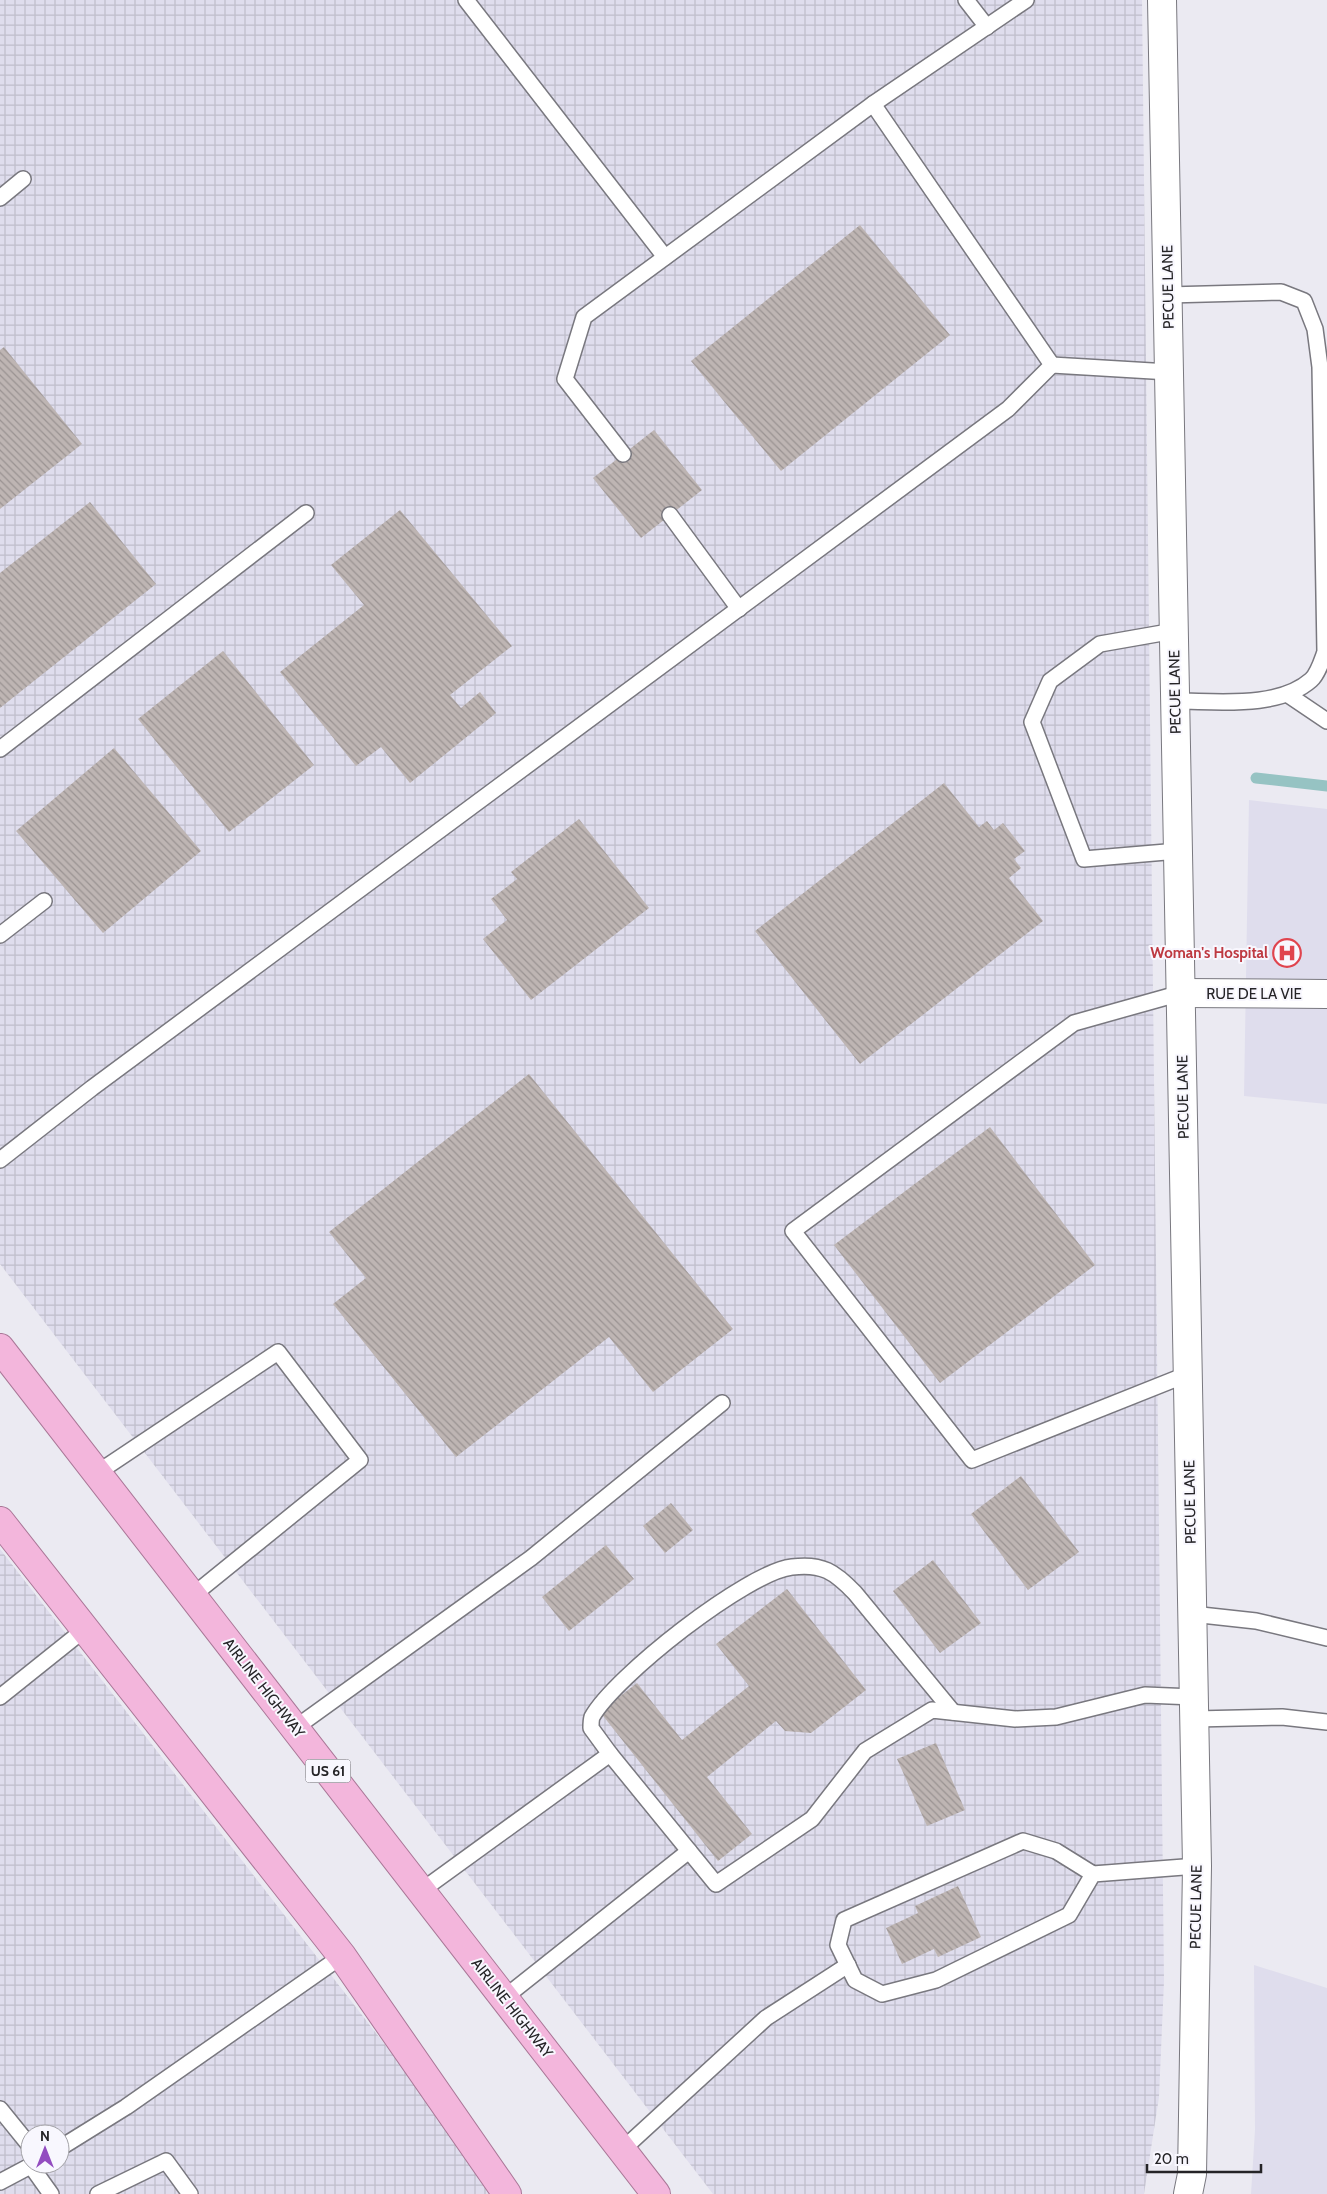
<svg xmlns="http://www.w3.org/2000/svg" width="1327" height="2194" viewBox="0 0 1327 2194" font-family="Cabin,sans-serif">
<style>
.industrial{fill:url(#industrial-grid);fill-rule:evenodd}
.built{fill:#dfdded}
.lines{fill:none;stroke-linecap:round;stroke-linejoin:round}
.stream{stroke:#96c3c3;stroke-width:11}
.building{fill:url(#building-back-hatch)}
.service-casing{stroke:#79787f;stroke-width:18}
.minor-casing{stroke:#79787f;stroke-width:30}
.trunk-casing{stroke:#a97797;stroke-width:30}
.service{stroke:#fff;stroke-width:15}
.minor{stroke:#fff;stroke-width:28}
.trunk{stroke:#f3b6dc;stroke-width:28}
.labels{text-anchor:middle;dominant-baseline:central;stroke-width:4;stroke-linejoin:round;paint-order:stroke}
.shield{fill:#f8f7fe;stroke:#646368;stroke-width:1}
.shield-label{font-size:14px;font-weight:bold;fill:#252427}
.street-label{font-size:15px;fill:#252427;stroke:#f8f7fe}
.health-label{font-size:15px;font-weight:bold;fill:#be3a42;stroke:#f8f7fe;text-anchor:end}
</style>
<defs>
<pattern id="industrial-grid" width="8" height="8" patternUnits="userSpaceOnUse" patternTransform="scale(1.25)"><rect width="8" height="8" fill="#dfdded"/><path d="M0 4h8M4 0v8" fill="none" stroke="#bfbecb"/></pattern>
<pattern id="building-back-hatch" width="6" height="6" patternUnits="userSpaceOnUse" patternTransform="scale(1.25)"><rect width="6" height="6" fill="#beb5b3"/><path d="M-1 5l2 2M0 0l6 6M5-1l2 2" fill="none" stroke="#9a9392"/></pattern>
</defs>
<rect width="100%" height="100%" fill="#ebeaf2"/>
<!-- industrial -->
<g class="industrial">
<path d="M0,0H1142L1164,1981L1159,2097L1144,2194H713L0,1264Z"/>
<path d="M0,1549L501,2194H0ZM30,2134H60V2164H30Z"/>
</g>
<!-- built -->
<g class="built">
<path d="M1249,800L1327,809V1104L1244,1096Z"/>
<path d="M1254,1965L1327,1988V2194H1251L1255,2130Z"/>
</g>
<g class="lines">
<!-- stream -->
<path class="stream" d="M1256,778L1327,786"/>
</g>
<!-- building -->
<g class="building">
<path d="M860,225L950,335L781,471L691,361Z"/>
<path d="M4,347L82,444L0,509V350Z"/>
<path d="M654,430L702,490L641,538L593,478Z"/>
<path d="M90,502L156,584L0,708V573Z"/>
<path d="M400,510L512,646L450,695L461,708L480,692L496,713L410,783L381,747L356,766L280,672L364,605L331,565Z"/>
<path d="M223,651L314,765L229,832L138,719Z"/>
<path d="M114,748L201,851L103,933L16,831Z"/>
<path d="M944,783L979,827L987,821L994,830L1003,823L1025,851L1014,859L1021,868L1009,878L1043,921L860,1064L755,931Z"/>
<path d="M579,819L649,908L531,1000L483,939L507,920L491,899L517,879L511,872Z"/>
<path d="M529,1074L733,1329L653,1392L609,1337L456,1457L333,1304L366,1278L329,1232Z"/>
<path d="M990,1127L1095,1265L940,1383L834,1245Z"/>
<path d="M1021,1476L1079,1552L1028,1590L971,1514Z"/>
<path d="M671,1503L693,1530L665,1553L643,1526Z"/>
<path d="M606,1545L634,1579L569,1631L542,1597Z"/>
<path d="M933,1560L981,1623L940,1653L893,1591Z"/>
<path d="M787,1589L866,1690L811,1733L785,1731L776,1721L707,1777L752,1834L718,1861L600,1712L637,1683L682,1740L749,1686L716,1644Z"/>
<path d="M936,1743L965,1810L927,1826L897,1759Z"/>
<path d="M958,1886L981,1937L938,1957L934,1949L902,1964L886,1928L918,1913L915,1906Z"/>
</g>
<g class="lines">
<defs>
<g id="service">
<path d="M466,0L665,257"/>
<path d="M966,0L987,27"/>
<path d="M0,198L23,179"/>
<path d="M1168,295L1281,292L1304,301L1315,329L1320,367L1325,652C1322,660 1318,674 1311,680C1278,709 1217,701 1176,701"/>
<path d="M1052,365L1169,372"/>
<path d="M623,454L565,379L584,317L873,104"/>
<path d="M670,515L739,609"/>
<path d="M1174,631L1100,644L1050,681L1032,722L1084,859L1178,851"/>
<path d="M1287,694L1327,721"/>
<path d="M0,749L306,513"/>
<path d="M0,935L44,901"/>
<path d="M1181,993L1074,1023L793,1231L972,1460L1188,1374"/>
<path d="M0,1160L92,1088L1008,409L1052,365L873,104L1026,0"/>
<path d="M97,1473L278,1352L360,1460L192,1596"/>
<path d="M1192,1614L1256,1621L1327,1638"/>
<path d="M0,1697L85,1629"/>
<path d="M1195,1719L1282,1717L1327,1722"/>
<path d="M295,1728L531,1558L722,1403"/>
<path d="M610,1754L591,1728C591,1724 591,1720 592,1717C614,1677 747,1572 792,1567C822,1563 835,1572 855,1593L953,1712"/>
<path d="M1093,1874L1069,1915L936,1980L882,1994L855,1980L838,1945L844,1920L1023,1841L1056,1851L1093,1874L1197,1866"/>
<path d="M421,1891L610,1754L716,1884L812,1819L865,1751L932,1710L1015,1719L1056,1717L1145,1695L1194,1697"/>
<path d="M504,1998L689,1851"/>
<path d="M0,2109L30,2146"/>
<path d="M60,2148L126,2107L342,1956"/>
<path d="M622,2150L766,2018L848,1965"/>
<path d="M31,2166L51,2194"/>
<path d="M0,2182L34,2164"/>
<path d="M98,2194L166,2161L190,2194"/>
</g>
<g id="minor">
<path d="M1162,0L1197,1866L1193,2116L1192,2174L1188,2194"/>
<path d="M1181,993L1327,994"/>
</g>
<g id="trunk">
<path d="M0,1348L656,2194"/>
<path d="M0,1521L342,1956L507,2194"/>
</g>
</defs>
<!-- service casing -->
<use href="#service" class="service-casing"/>
<!-- minor casing -->
<use href="#minor" class="minor-casing"/>
<!-- trunk casing -->
<use href="#trunk" class="trunk-casing"/>
<!-- service -->
<use href="#service" class="service"/>
<!-- minor -->
<use href="#minor" class="minor"/>
<!-- trunk -->
<use href="#trunk" class="trunk"/>
</g>
<!-- icons -->
<defs>
<symbol id="hospital-ring" viewBox="-11 -11 22 22"><circle r="9.5" fill="#f8f7fe" stroke="#e0444e" stroke-width="1.5"/><path d="M-5-5h3v3.5h4V-5h3V5h-3V1.5h-4V5h-3Z" fill="#e0444e"/></symbol>
</defs>
<g fill-rule="evenodd">
<use href="#hospital-ring" x="1271" y="937" width="32" height="32"/>
</g>
<g class="labels">
<!-- shield labels -->
<rect class="shield" x="305.5" y="1759.5" width="45" height="23" rx="4"/>
<g class="shield-label">
<text x="328" y="1771">US 61</text>
</g>
<!-- street labels -->
<g class="street-label">
<text transform="translate(1168 287) rotate(-91)">PECUE LANE</text>
<text transform="translate(1175 692) rotate(-91)">PECUE LANE</text>
<text x="1254" y="994">RUE DE LA VIE</text>
<text transform="translate(1183 1097) rotate(-91)">PECUE LANE</text>
<text transform="translate(1190 1502) rotate(-91)">PECUE LANE</text>
<text transform="translate(264 1688) rotate(52)">AIRLINE HIGHWAY</text>
<text transform="translate(1196 1907) rotate(-89)">PECUE LANE</text>
<text transform="translate(512 2008) rotate(52)">AIRLINE HIGHWAY</text>
</g>
<!-- health labels -->
<g class="health-label">
<text x="1268" y="953">Woman's Hospital</text>
</g>
</g>
<!-- north arrow -->
<g transform="translate(45 2149)"><circle r="24" fill="#f8f7fe" stroke="#a4a3a8"/>
<path d="M0-4L9 19L0 12L-9 19Z" fill="#934cc0"/>
<text y="-8" font-size="14" font-weight="bold" text-anchor="middle" fill="#252427">N</text>
</g>
<!-- scale -->
<path d="M1147 2164v8h114v-8" fill="none" stroke="#252427" stroke-width="2.5"/>
<text x="1154" y="2164" font-size="15" fill="#252427" stroke="#f8f7fe" stroke-width="4" paint-order="stroke">20 m</text>
</svg>
